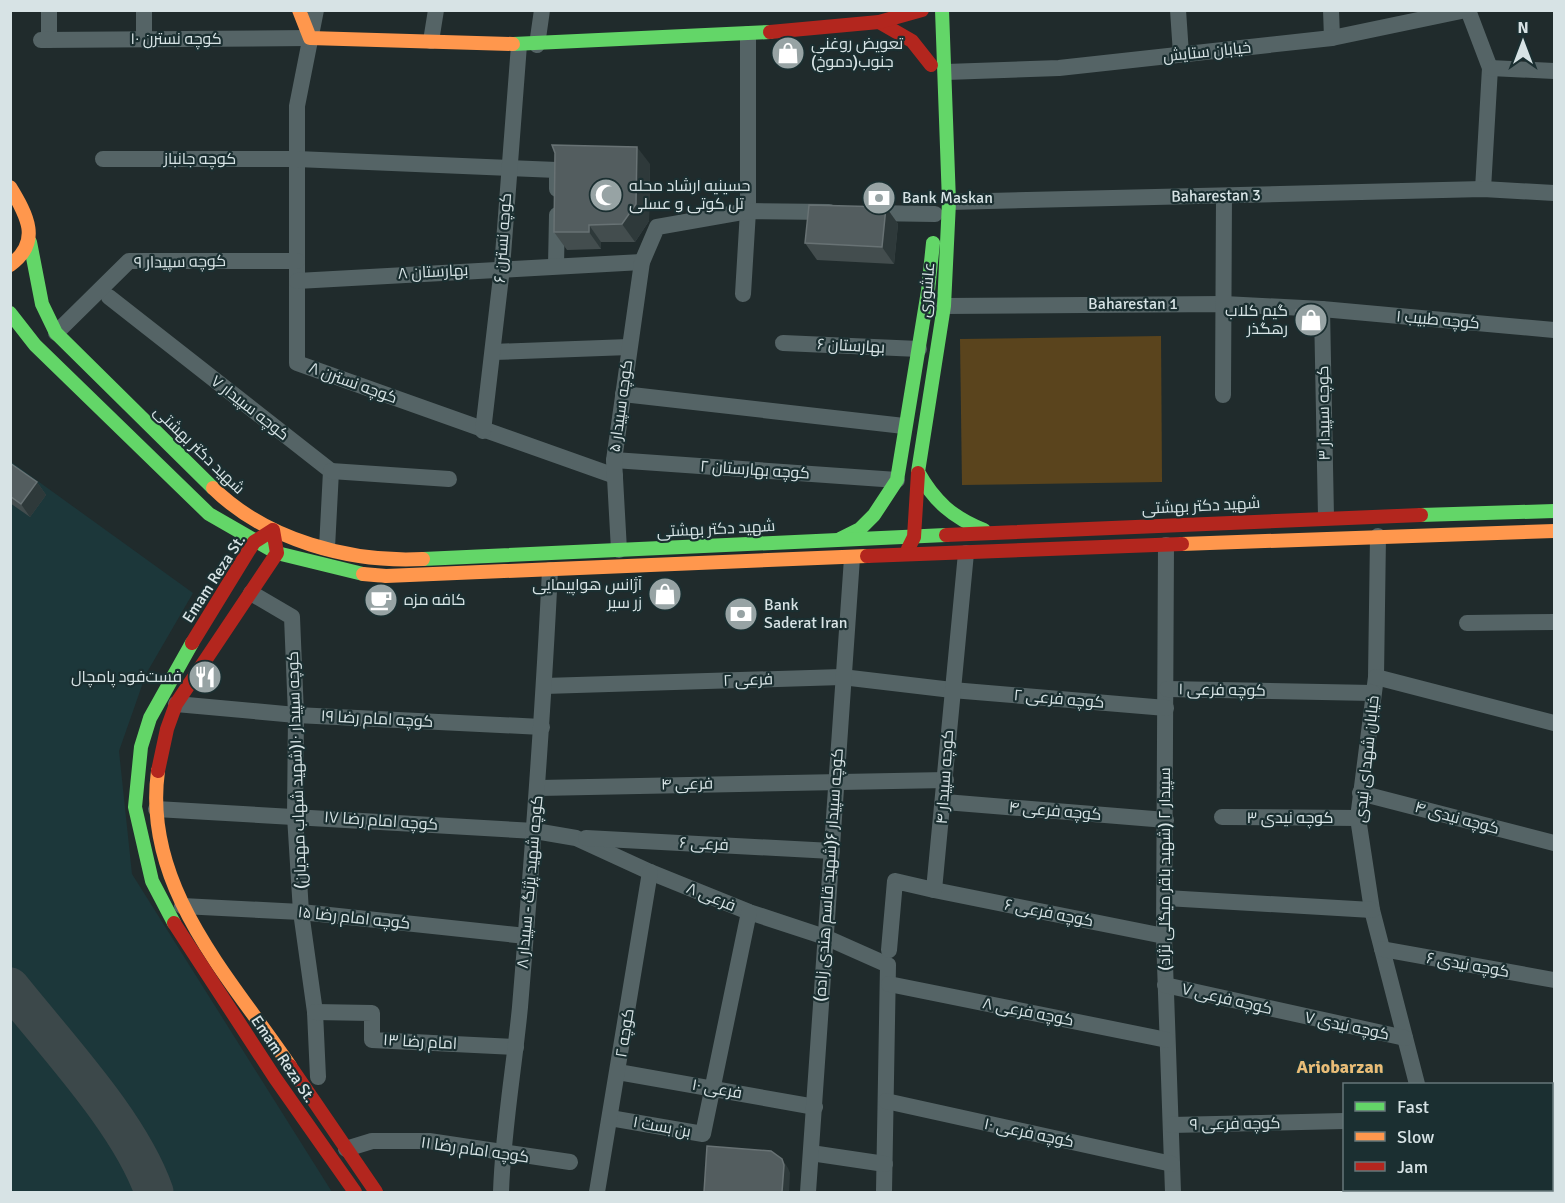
<svg xmlns="http://www.w3.org/2000/svg" width="1565" height="1203" viewBox="0 0 1565 1203" font-family="Signika,Cairo,sans-serif">
<style>
.built{fill:#1c373a}
.green{fill:#5a441d}
.lines{fill:none;stroke-linecap:round;stroke-linejoin:round}
.taxiway{stroke:#3c484a;stroke-width:39}
.street{stroke:#556466;stroke-width:16}
.fast{stroke:#63d668;stroke-width:14}
.slow{stroke:#ff974d;stroke-width:14}
.jam{stroke:#b3261e;stroke-width:14}
.wall{fill:#434d4e}
.shaded-wall{fill:#2e393a}
.building{fill:#535d5f;stroke:#687274;stroke-width:1.5}
.labels{text-anchor:middle;dominant-baseline:central;stroke-width:4.5;stroke-linejoin:round;paint-order:stroke}
.street-label{font-size:16px;fill:#d7e3e5;stroke:#1b2f31}
.poi-label{font-size:16px;fill:#d7e3e5;stroke:#1b2f31;text-anchor:start}
.neighbourhood-label{font-size:18px;font-weight:bold;fill:#e8bc77;stroke:#1b2f31}
</style>
<rect width="100%" height="100%" fill="#202b2c"/>
<!-- built -->
<path class="built" d="M10,461L193,593L146,674L119,751L132,874L332,1192H11Z"/>
<!-- green -->
<path class="green" d="M1161,336L1162,482L962,485L960,339Z"/>
<g class="lines">
<!-- taxiway -->
<path class="taxiway" d="M10,987C57,1046 130,1123 154,1192"/>
<!-- street -->
<g class="street">
<path d="M49,10V40"/>
<path d="M144,10V39"/>
<path d="M316,10L297,106V363L615,476"/>
<path d="M1178,10L1181,54"/>
<path d="M1331,10L1332,38"/>
<path d="M1468,10L1490,68L1483,189"/>
<path d="M41,40L310,38"/>
<path d="M431,41L436,10"/>
<path d="M537,45L542,10"/>
<path d="M1490,68L1554,71"/>
<path d="M946,72L1059,68L1332,38L1466,10"/>
<path d="M103,159H297L557,170V189"/>
<path d="M949,202L1483,189L1554,193"/>
<path d="M870,213L935,214"/>
<path d="M556,266L557,215"/>
<path d="M297,281L642,262"/>
<path d="M743,294L748,211V34"/>
<path d="M109,297L331,471L327,548"/>
<path d="M944,306L1224,304L1322,309L1554,330"/>
<path d="M1322,309L1326,517"/>
<path d="M56,333L129,261H297"/>
<path d="M783,343L919,349"/>
<path d="M493,352L629,347"/>
<path d="M623,394L904,426"/>
<path d="M1223,395L1224,196"/>
<path d="M483,431L502,268L519,45"/>
<path d="M614,460L897,480"/>
<path d="M331,471L449,479"/>
<path d="M1378,536L1376,677L1358,818L1372,910L1417,1084"/>
<path d="M1166,545L1164,936L1173,1192"/>
<path d="M619,550L614,460L642,262L657,227L748,211L829,212"/>
<path d="M251,593L292,617L296,715L295,816L301,912L315,1012L318,1077"/>
<path d="M1467,623L1554,622"/>
<path d="M1376,677L1554,723"/>
<path d="M544,686L842,677L952,690L1166,708"/>
<path d="M1167,689L1373,693"/>
<path d="M176,704L296,715L542,727"/>
<path d="M539,788L946,780"/>
<path d="M1360,793L1554,843"/>
<path d="M945,802L1166,820"/>
<path d="M156,809L535,831L576,838L650,872L749,912L825,937L888,965L884,1192"/>
<path d="M1222,817L1358,818"/>
<path d="M586,838L832,851"/>
<path d="M934,890L1164,936"/>
<path d="M1166,898L1372,910"/>
<path d="M182,906L301,912L526,936"/>
<path d="M1382,949L1554,980"/>
<path d="M889,950L895,881L934,890L966,553"/>
<path d="M889,984L1167,1040"/>
<path d="M1165,985L1405,1038"/>
<path d="M315,1012L372,1013V1040L516,1047"/>
<path d="M618,1072L815,1107"/>
<path d="M886,1101L1172,1164"/>
<path d="M1552,1116H1554"/>
<path d="M610,1118L703,1134L749,912"/>
<path d="M1171,1125L1344,1121"/>
<path d="M346,1149L372,1141H429L570,1162"/>
<path d="M811,1153L885,1164"/>
<path d="M1435,1190V1192"/>
<path d="M501,1192C503,1130 514,1069 520,1007C532,861 543,716 550,570"/>
<path d="M597,1192L650,872"/>
<path d="M808,1192L852,558"/>
</g>
<!-- fast -->
<g class="fast">
<path d="M942,10L949,202L944,306L918,472C934,501 953,518 984,530"/>
<path d="M513,44L770,32"/>
<path d="M30,242L42,304L56,333L213,488"/>
<path d="M10,313L35,345L209,514L277,553L363,574"/>
<path d="M1421,515L1554,511"/>
<path d="M840,539L860,529L874,515L897,480L928,291L933,243"/>
<path d="M423,559L946,535"/>
<path d="M174,923L152,881L135,807L141,747L150,718L192,643"/>
</g>
<!-- slow -->
<g class="slow">
<path d="M299,10L310,38L513,44"/>
<path d="M10,187C27,215 42,242 10,265"/>
<path d="M213,488C266,540 350,563 423,559"/>
<path d="M1182,544L1554,531"/>
<path d="M363,574L386,576L867,556"/>
<path d="M158,771C142,887 230,977 290,1066"/>
</g>
<!-- jam -->
<g class="jam">
<path d="M879,22L912,41L931,65"/>
<path d="M770,32L879,22L922,10"/>
<path d="M946,535L1421,515"/>
<path d="M908,549L914,537L918,473"/>
<path d="M867,556L1182,544"/>
<path d="M158,771L167,729L176,704L277,553L273,530L254,542L192,643"/>
<path d="M174,923L275,1078L355,1192"/>
<path d="M290,1066L376,1192"/>
</g>
</g>
<!-- wall -->
<g class="wall">
<path d="M650,164L649,221L635,242H601V249L567,250L554,232Z"/>
<path d="M886,207L898,224L894,264L817,260L805,243Z"/>
<path d="M1306,310L1312,319V327L1302,326L1296,318Z"/>
<path d="M10,463L37,482L46,495L30,517L10,503Z"/>
</g>
<!-- shaded-wall -->
<g class="shaded-wall">
<path d="M637,147L650,164L649,221L635,242L622,224Z"/>
<path d="M886,207L898,224L894,264L882,247Z"/>
<path d="M589,225L601,242V249L589,232Z"/>
<path d="M1306,310L1312,319V327L1306,318Z"/>
<path d="M37,482L46,495L30,517L21,504Z"/>
<path d="M782,1159L788,1168L790,1173L789,1192H782Z"/>
</g>
<!-- building -->
<g class="building">
<path d="M552,145L637,147L636,204L622,224L589,225V232H554L555,153Z"/>
<path d="M809,205L886,207L882,247L805,243Z"/>
<rect x="1296" y="310" width="10" height="8"/>
<path d="M10,463L37,482L21,504L10,496Z"/>
<path d="M707,1146L771,1151L782,1159L784,1165L782,1192H704Z"/>
</g>
<!-- icons -->
<defs>
<symbol id="shop-disc" viewBox="-11 -11 22 22"><circle r="9.5" fill="#97a3a4" stroke="#1b2f31"/><path d="M-5-2.5h2.3a2.7 3.5 0 0 1 5.4 0H5L5.5 6h-11ZM-1.5-2.5h3a1.5 2.3 0 0 0-3 0Z" fill="#fff"/></symbol>
<symbol id="mosque-disc" viewBox="-11 -11 22 22"><circle r="9.5" fill="#97a3a4" stroke="#1b2f31"/><path d="M3.5-4.9A6 6 0 1 0 3.5 4.9A5 5 0 1 1 3.5-4.9Z" fill="#fff"/></symbol>
<symbol id="bank-disc" viewBox="-11 -11 22 22"><circle r="9.5" fill="#97a3a4" stroke="#1b2f31"/><path d="M-6-4H6V4H-6ZM0-2.3a2.3 2.3 0 1 0 0 4.6a2.3 2.3 0 1 0 0-4.6Z" fill="#fff"/></symbol>
<symbol id="cafe-disc" viewBox="-11 -11 22 22"><circle r="9.5" fill="#97a3a4" stroke="#1b2f31"/><path d="M-5.5-4.5H6V0H3Q3 3.5 0 3.5H-2.5Q-5.5 3.5-5.5 0ZM3-3.2v2h1.7v-2ZM-6 4.5H4V6H-6Z" fill="#fff"/></symbol>
<symbol id="restaurant-disc" viewBox="-11 -11 22 22"><circle r="9.5" fill="#97a3a4" stroke="#1b2f31"/><path d="M-5-6h1v4h1v-4h1v4h1v-4h1v5L-1.5 .5V6h-2V.5L-5-1ZM5-6V6H3V1.5H1.5Q1.5-4 5-6Z" fill="#fff"/></symbol>
</defs>
<g fill-rule="evenodd">
<use href="#shop-disc" x="769" y="34" width="38" height="38"/>
<use href="#mosque-disc" x="587" y="176" width="38" height="38"/>
<use href="#bank-disc" x="860" y="179" width="38" height="38"/>
<use href="#shop-disc" x="1292" y="301" width="38" height="38"/>
<use href="#shop-disc" x="646" y="575" width="38" height="38"/>
<use href="#cafe-disc" x="362" y="581" width="38" height="38"/>
<use href="#bank-disc" x="722" y="595" width="38" height="38"/>
<use href="#restaurant-disc" x="186" y="658" width="38" height="38"/>
</g>
<g class="labels">
<!-- street labels -->
<g class="street-label">
<text x="176" y="39">کوچه نسترن ۱۰</text>
<text transform="translate(1207 52) rotate(-6)">خیابان ستایش</text>
<text x="200" y="159">کوچه جانباز</text>
<text transform="translate(1216 196) rotate(-1)">Baharestan 3</text>
<text transform="translate(503 238) rotate(-86)">کوچه نسترن ۶</text>
<text transform="translate(180 262) rotate(-1)">کوچه سپیدار ۹</text>
<text transform="translate(433 272) rotate(-3)">بهارستان ۸</text>
<text transform="translate(927 290) rotate(-85)">عاشوری</text>
<text x="1133" y="304">Baharestan 1</text>
<text transform="translate(1438 320) rotate(5)">کوچه طبیب ۱</text>
<text transform="translate(851 346) rotate(3)">بهارستان ۶</text>
<text transform="translate(353 383) rotate(20)">کوچه نسترن ۸</text>
<text transform="translate(621 406) rotate(-82)">کوچه سپیدار ۵</text>
<text transform="translate(250 408) rotate(38)">کوچه سپیدار ۷</text>
<text transform="translate(1324 413) rotate(-91)">کوچه سپیدار ۳</text>
<text transform="translate(199 450) rotate(44)">شهید دکتر بهشتی</text>
<text transform="translate(755 470) rotate(4)">کوچه بهارستان ۲</text>
<text transform="translate(1201 506) rotate(-3)">شهید دکتر بهشتی</text>
<text transform="translate(716 529) rotate(-3)">شهید دکتر بهشتی</text>
<text transform="translate(214 579) rotate(-57)">Emam Reza St.</text>
<text transform="translate(748 680) rotate(-2)">فرعی ۲</text>
<text transform="translate(1222 690) rotate(1)">کوچه فرعی ۱</text>
<text transform="translate(1059 699) rotate(5)">کوچه فرعی ۲</text>
<text transform="translate(377 719) rotate(3)">کوچه امام رضا ۱۹</text>
<text transform="translate(1367 759) rotate(-84)">خیابان شهدای نیدی</text>
<text transform="translate(297 770) rotate(-92)">کوچه سپیدار ۱۰(شهید شهاب مهدیان)</text>
<text transform="translate(945 777) rotate(-86)">کوچه سپیدار ۴</text>
<text transform="translate(687 784) rotate(-1)">فرعی ۴</text>
<text transform="translate(1055 811) rotate(5)">کوچه فرعی ۴</text>
<text x="1290" y="818">کوچه نیدی ۳</text>
<text transform="translate(1457 818) rotate(15)">کوچه نیدی ۴</text>
<text transform="translate(381 821) rotate(4)">کوچه امام رضا ۱۷</text>
<text transform="translate(704 844) rotate(3)">فرعی ۶</text>
<text transform="translate(1165 869) rotate(-90)">سپیدار ۲ (شهید باقر میگلی نژاد)</text>
<text transform="translate(829 875) rotate(-86)">کوچه سپیدار ۶(شهید قاسم هندی زاده)</text>
<text transform="translate(530 882) rotate(-85)">کوچه شهید پژنگ - سپیدار ۸</text>
<text transform="translate(711 897) rotate(22)">فرعی ۸</text>
<text transform="translate(1049 913) rotate(11)">کوچه فرعی ۶</text>
<text transform="translate(354 918) rotate(6)">کوچه امام رضا ۱۵</text>
<text transform="translate(1468 965) rotate(10)">کوچه نیدی ۶</text>
<text transform="translate(1227 999) rotate(13)">کوچه فرعی ۷</text>
<text transform="translate(1028 1012) rotate(11)">کوچه فرعی ۸</text>
<text transform="translate(1347 1026) rotate(12)">کوچه نیدی ۷</text>
<text transform="translate(625 1033) rotate(-81)">کوچه ۲</text>
<text transform="translate(420 1042) rotate(3)">امام رضا ۱۳</text>
<text transform="translate(283 1059) rotate(56)">Emam Reza St.</text>
<text transform="translate(717 1089) rotate(10)">فرعی ۱۰</text>
<text transform="translate(1235 1124) rotate(-1)">کوچه فرعی ۹</text>
<text transform="translate(662 1127) rotate(10)">بن بست ۱</text>
<text transform="translate(1029 1133) rotate(12)">کوچه فرعی ۱۰</text>
<text transform="translate(475 1150) rotate(8)">کوچه امام رضا ۱۱</text>
</g>
<!-- poi labels -->
<g class="poi-label">
<text x="811" y="44">تعويض روغنی<tspan x="811" dy="18">جنوب(دموخ)</tspan></text>
<text x="629" y="186">حسینیه ارشاد محله<tspan x="629" dy="18">تل کوتی و عسلی</tspan></text>
<text x="902" y="198">Bank Maskan</text>
<text x="1288" y="311" text-anchor="end">گیم کلاب<tspan x="1288" dy="18">رهگذر</tspan></text>
<text x="642" y="585" text-anchor="end">آژانس هواپیمایی<tspan x="642" dy="18">زر سیر</tspan></text>
<text x="404" y="600">کافه مزه</text>
<text x="764" y="605">Bank<tspan x="764" dy="18">Saderat Iran</tspan></text>
<text x="182" y="677" text-anchor="end">فست‌فود پامچال</text>
</g>
<!-- neighbourhood labels -->
<g class="neighbourhood-label">
<text x="1340" y="1067">Ariobarzan</text>
</g>
</g>
<!-- border -->
<rect width="1565" height="1203" fill="none" stroke="#d7e3e5" stroke-width="24"/>
<!-- legend -->
<rect x="1343" y="1083" width="210" height="108" fill="#1b2f31" stroke="#667779" stroke-width="1.5"/>
<rect x="1355" y="1102" width="30" height="9" fill="#63d668" stroke="#667779" stroke-width="1.5"/>
<text x="1397" y="1113" font-size="18" fill="#d7e3e5">Fast</text>
<rect x="1355" y="1132" width="30" height="9" fill="#ff974d" stroke="#667779" stroke-width="1.5"/>
<text x="1397" y="1143" font-size="18" fill="#d7e3e5">Slow</text>
<rect x="1355" y="1162" width="30" height="9" fill="#b3261e" stroke="#667779" stroke-width="1.5"/>
<text x="1397" y="1173" font-size="18" fill="#d7e3e5">Jam</text>
<!-- north arrow -->
<g transform="translate(1523 42)" stroke="#1b2f31" stroke-width="4.5" paint-order="stroke">
<path d="M0-4.5L10 22L0 15L-10 22Z" fill="#d7e3e5"/>
<text y="-9" font-size="16" font-weight="bold" text-anchor="middle" fill="#d7e3e5">N</text>
</g>
</svg>
